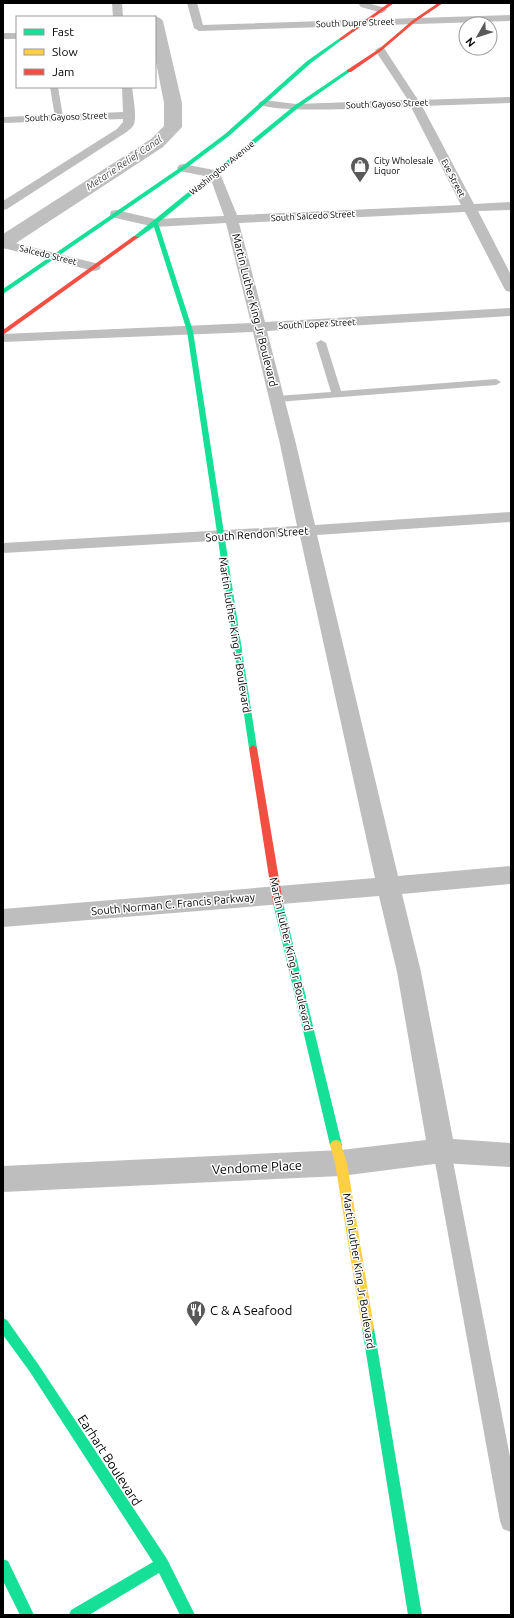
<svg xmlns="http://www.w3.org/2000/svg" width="514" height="1618" viewBox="0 0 514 1618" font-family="Ubuntu,sans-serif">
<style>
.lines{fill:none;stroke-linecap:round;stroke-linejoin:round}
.canal{fill:#bfbfbf;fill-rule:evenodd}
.lane{fill:#bebebe;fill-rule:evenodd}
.street{fill:#bebebe;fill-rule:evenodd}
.fast{fill:#16e098;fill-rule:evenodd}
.slow{fill:#ffcf43;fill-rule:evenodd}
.jam{fill:#f24e42;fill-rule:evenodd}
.labels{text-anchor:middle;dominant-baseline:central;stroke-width:3;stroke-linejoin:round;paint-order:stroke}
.far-street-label{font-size:9px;fill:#000;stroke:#fff}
.far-poi-label{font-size:9px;fill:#000;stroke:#fff;text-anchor:start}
.far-water-label{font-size:10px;font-style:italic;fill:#444;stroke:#fff}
.street-label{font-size:11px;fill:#000;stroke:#fff}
.near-street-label{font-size:13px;fill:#000;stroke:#fff}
.near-poi-label{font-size:13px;fill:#000;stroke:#fff;text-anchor:start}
</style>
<rect width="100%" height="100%" fill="#fff"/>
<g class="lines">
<!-- canal -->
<path class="canal" d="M155,16L160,18L163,21L182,103V127L163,147L10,247L3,249V234L151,139L164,126V103L155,57V17H153Z"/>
<!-- lane -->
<g class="lane">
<path d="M50,87H58L63,117L62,119H59L55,117Z"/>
<path d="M321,340L326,343L341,391L496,379L501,382L496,385L277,402L273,401L272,399L277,396L331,392L316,343Z"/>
<path d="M442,1143L449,1145L451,1151L511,1462V1532L503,1529L500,1521L433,1151L435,1145Z"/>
</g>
<!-- street -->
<g class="street">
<path d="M112,3H122L123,17H113Z"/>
<path d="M187,3H197L203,25L511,15V21L199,31L194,28Z"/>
<path d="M358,3H368L385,8L387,10L382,13L361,7Z"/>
<rect x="3" y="33" width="14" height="6"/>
<path d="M380,47L384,48L418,100L511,97V103L422,106L474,204L511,202V210L478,211L511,275V292L506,291L504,288L465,212L239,223L265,322L511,308V316L267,331L296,444L315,525L511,512V522L317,535L398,876L511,866V884L402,894L421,972L453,1139L511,1143V1167L442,1163L341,1176L3,1192V1166L341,1150L426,1140L397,972L379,896L3,927V909L375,878L300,536L3,553V543L297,526L280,444L253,332L3,342V334L251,323L226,223L155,227L111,217L110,214L111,211L116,210L155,219L224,216L210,177L179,171L177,168L179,165L183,164L219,171L237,215L461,205L411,107C390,107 268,115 258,103L264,100L296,104L408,100L375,50Z"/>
<path d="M122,87H132C133,95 137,117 134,124C133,127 128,131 125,133L7,209L3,210V201L117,129L123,122V119L3,123V117L123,112Z"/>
<path d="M3,240L99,264L101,267L99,270L94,271L3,248Z"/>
</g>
<!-- fast -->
<g class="fast">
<path d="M340,38L343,39L311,63L229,136L185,169L3,294V289L181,167L225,134L307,61Z"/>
<path d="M347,70L351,71L298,108L158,223L193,331L257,748L253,751L249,748L187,331L154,227L138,238L133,237L294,106Z"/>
<path d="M278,899L281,900L283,903L342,1145L340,1149L336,1150L332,1149L330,1145L273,903L275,900Z"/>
<path d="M3,1318L7,1320L38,1364L167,1559L195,1615H180L159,1573L89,1615H69L71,1610L153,1562L30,1372L3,1335Z"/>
<path d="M368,1322L372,1324L374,1328L422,1615H408L362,1328L364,1324Z"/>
<path d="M3,1559L8,1561L34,1615H20L3,1581Z"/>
</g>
<!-- slow -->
<path class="slow" d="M336,1140L340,1141L347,1163L374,1328L372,1332L368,1334L364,1332L362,1328L335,1163L330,1145L332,1141Z"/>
<!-- jam -->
<g class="jam">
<path d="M389,3H394L342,40H340V38Z"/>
<path d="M438,3H443L415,22L381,51L351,72H347V70L379,49L413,20Z"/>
<path d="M134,236L139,237L3,335V330Z"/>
<path d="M253,745L257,748L283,903L281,906H275L273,903L249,748Z"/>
</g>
</g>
<!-- icons -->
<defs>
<symbol id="shop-pin" viewBox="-11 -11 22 30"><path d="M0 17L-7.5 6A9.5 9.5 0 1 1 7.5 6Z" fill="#595959" stroke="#fff"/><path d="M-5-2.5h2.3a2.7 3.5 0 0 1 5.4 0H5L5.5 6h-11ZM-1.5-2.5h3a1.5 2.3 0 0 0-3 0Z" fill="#fff"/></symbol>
<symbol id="restaurant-pin" viewBox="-11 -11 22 30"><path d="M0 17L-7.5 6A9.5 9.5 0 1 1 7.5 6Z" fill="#595959" stroke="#fff"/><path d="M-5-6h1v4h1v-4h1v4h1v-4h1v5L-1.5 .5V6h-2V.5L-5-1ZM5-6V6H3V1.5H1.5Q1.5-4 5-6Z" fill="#fff"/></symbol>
</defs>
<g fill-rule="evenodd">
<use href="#shop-pin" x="349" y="155" width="22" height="30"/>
<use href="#restaurant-pin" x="185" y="1299" width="22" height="30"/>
</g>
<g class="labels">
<!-- far-street labels -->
<g class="far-street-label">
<text transform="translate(355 23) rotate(-2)">South Dupre Street</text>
<text transform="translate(387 104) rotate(-2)">South Gayoso Street</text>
<text transform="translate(66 117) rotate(-2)">South Gayoso Street</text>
<text transform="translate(222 168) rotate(-39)">Washington Avenue</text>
<text transform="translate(453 178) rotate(63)">Eve Street</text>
<text transform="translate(313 216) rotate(-3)">South Salcedo Street</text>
<text transform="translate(48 255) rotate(14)">Salcedo Street</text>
<text transform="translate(317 324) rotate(-3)">South Lopez Street</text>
</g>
<!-- far-poi labels -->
<g class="far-poi-label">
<text x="374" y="161">City Wholesale<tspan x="374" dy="10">Liquor</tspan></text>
</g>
<!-- far-water labels -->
<g class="far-water-label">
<text transform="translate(124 163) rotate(-34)">Metarie Relief Canal</text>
</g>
<!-- street labels -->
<g class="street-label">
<text transform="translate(255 310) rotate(76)">Martin Luther King Jr Boulevard</text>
<text transform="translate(257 534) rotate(-4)">South Rendon Street</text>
<text transform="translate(235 635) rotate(81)">Martin Luther King Jr Boulevard</text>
<text transform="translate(173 904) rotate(-5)">South Norman C. Francis Parkway</text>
<text transform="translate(291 954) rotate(77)">Martin Luther King Jr Boulevard</text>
<text transform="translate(359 1271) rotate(81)">Martin Luther King Jr Boulevard</text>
</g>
<!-- near-street labels -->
<g class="near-street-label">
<text transform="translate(257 1167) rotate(-3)">Vendome Place</text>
<text transform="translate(110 1460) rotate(57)">Earhart Boulevard</text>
</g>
<!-- near-poi labels -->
<g class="near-poi-label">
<text x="210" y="1310">C &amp; A Seafood</text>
</g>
</g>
<!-- border -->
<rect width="514" height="1618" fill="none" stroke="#000000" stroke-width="8"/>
<!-- legend -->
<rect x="16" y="16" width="140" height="72" fill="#ffffff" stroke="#999999"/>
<rect x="24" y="29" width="20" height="6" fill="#16e098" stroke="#999999"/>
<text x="52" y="36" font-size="12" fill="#000000">Fast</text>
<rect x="24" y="49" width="20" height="6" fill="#ffcf43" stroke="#999999"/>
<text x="52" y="56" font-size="12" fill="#000000">Slow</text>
<rect x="24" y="69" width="20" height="6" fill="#f24e42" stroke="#999999"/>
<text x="52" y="76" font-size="12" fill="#000000">Jam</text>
<!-- north arrow -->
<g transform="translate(478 36) rotate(231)"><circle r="19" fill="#ffffff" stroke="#999999"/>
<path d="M0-3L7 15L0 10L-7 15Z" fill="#595959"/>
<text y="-6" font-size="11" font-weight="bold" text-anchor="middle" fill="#000000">N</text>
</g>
</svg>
